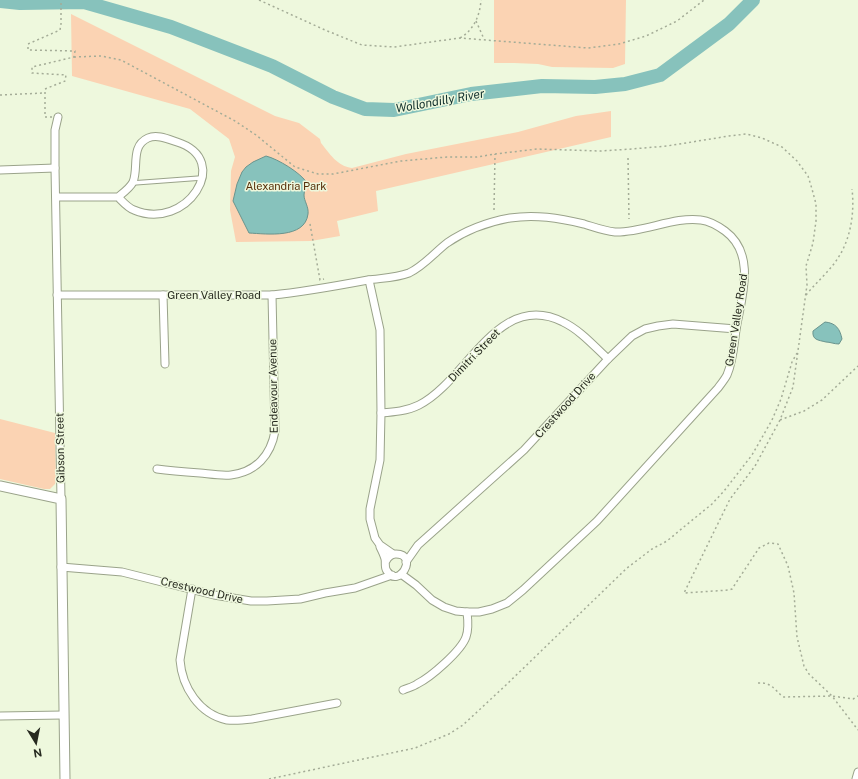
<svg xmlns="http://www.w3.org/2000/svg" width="858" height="779" viewBox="0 0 858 779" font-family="'Public Sans',sans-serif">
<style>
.green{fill:#fbd3b3}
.water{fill:#87c2bc;stroke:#6a948d}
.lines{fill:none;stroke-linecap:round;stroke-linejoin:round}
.river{stroke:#87c2bc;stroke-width:14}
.service-casing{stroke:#9aa38a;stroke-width:5.5}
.minor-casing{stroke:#9aa38a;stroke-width:9}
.tertiary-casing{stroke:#9aa38a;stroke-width:11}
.path{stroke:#a4ac97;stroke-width:1.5;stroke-dasharray:2 3;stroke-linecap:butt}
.service{stroke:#fff;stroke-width:3.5}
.minor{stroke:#fff;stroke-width:7}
.tertiary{stroke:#fff;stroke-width:9}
.labels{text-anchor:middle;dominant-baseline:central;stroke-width:3;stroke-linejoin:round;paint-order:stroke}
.park-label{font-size:11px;fill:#57300b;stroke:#eef8dd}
.street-label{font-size:11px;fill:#272a20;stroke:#eef8dd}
.water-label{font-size:12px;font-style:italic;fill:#11302d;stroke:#eef8dd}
</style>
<rect width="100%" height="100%" fill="#eef8dd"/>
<!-- green -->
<g class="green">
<path d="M494,0H626L625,64L613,68L552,67L538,64L514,63H494Z"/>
<path d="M71,14L275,116L299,123L320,139L321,143C330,154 337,166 352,168L406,154L518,132L576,116L611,111V137L376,191L378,211L337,221L340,236L311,241L236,242L230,210L231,171L235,157L229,139L190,109L72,76Z"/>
<path d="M0,419L55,433L56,480L55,484L50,489H44L0,479Z"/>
</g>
<!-- water -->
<g class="water">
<path d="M266,156C278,159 301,173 307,183C306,187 304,191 304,195C304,201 309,207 308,214C305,239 267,234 249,233L233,201L237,184L242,172L246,167L253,162Z"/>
<path d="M825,322C836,323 840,329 842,339L839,344C834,344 830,342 826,342C818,340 812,340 813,331Z"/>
</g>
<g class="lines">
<!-- river -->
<path class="river" d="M0,1L20,3L84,2L171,27L272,66L333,97L365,109L394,110L471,94L542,86L595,87L625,84L660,75L729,24L753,0"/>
<defs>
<path id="service" d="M133,183L201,178"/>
<g id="minor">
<path d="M58,117L55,130V168L61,499"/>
<path d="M0,170L55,168"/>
<path d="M56,197H118C123,202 128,208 134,210C186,232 234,160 177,142C168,139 157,134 148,138C130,146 139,168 133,182C130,188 123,193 118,197"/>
<path d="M369,280L380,330L381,413L380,460L370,509V519L375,538L380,545L393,554"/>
<path d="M57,295H272C304,292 336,286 368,280C382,278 396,278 409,273C424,266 434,253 447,243C466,230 488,222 510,218C535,214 559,218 584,224C594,227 604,231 615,232C643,233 675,216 701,220C710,221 718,226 725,231C755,253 743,293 737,324C734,340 734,359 727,375C725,379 721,384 718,388L597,521L523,590L507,603L492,609L479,612H467L456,611L444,607L432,600L416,585L401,574"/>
<path d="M163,295L165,364"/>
<path d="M381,413C394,412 407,411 419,405C467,381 498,289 563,322C580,330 594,346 608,359"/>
<path d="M157,469C171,471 185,472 200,473C210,474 221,476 231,475C256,472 271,455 275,431L272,295"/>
<path d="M380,547C382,551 384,555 385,559C386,563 384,567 387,571C399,590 419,554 396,554C391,554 388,557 386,561"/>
<path d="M406,562L418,545L524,450L608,359L632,336L645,329L658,326L673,324L736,329"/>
<path d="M61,567L122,572L214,595L251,601H267L300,599L325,593L355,588L392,575"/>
<path d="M192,589L180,660C182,687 199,714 227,720C235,721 244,720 252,719L337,703"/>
<path d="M403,690C407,688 413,687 417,684C431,677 461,651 466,637C469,629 468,620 467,612"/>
<path d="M0,716L63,715"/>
<path d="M856,779L858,772"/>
</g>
<path id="tertiary" d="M0,486L61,499L65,779"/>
</defs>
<!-- service casing -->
<use href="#service" class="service-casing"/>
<!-- minor casing -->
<use href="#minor" class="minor-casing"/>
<!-- tertiary casing -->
<use href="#tertiary" class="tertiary-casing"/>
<!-- path -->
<g class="path">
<path d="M259,0L325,30L362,45L394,47L460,38L588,48L619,44L646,36L677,21L704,0"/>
<path d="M476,21L484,39"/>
<path d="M460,38C474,30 480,15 481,0"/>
<path d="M74,57L101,56L121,60L235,121L256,135L295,167L318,174H333L401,161L447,157H477L495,154L537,149L600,151L632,149L667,146L729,136L746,134L762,138L782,147L797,161L808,176L812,189L816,204V221L813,243L806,266L807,285L793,387L780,420L755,466L730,499L684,593L729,590L732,589L759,548L769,543L778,544L788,566L794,593L797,637L804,666L809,674L832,696L858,730"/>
<path d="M0,95L44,93"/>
<path d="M52,117H45V89L65,81L66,75L32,73V67L74,57L75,51L28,50V44L60,30L61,24V0"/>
<path d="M628,158L629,219"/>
<path d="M494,210L495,154"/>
<path d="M310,224L320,280L324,279"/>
<path d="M806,295C815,284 825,275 833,265C850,244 855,215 852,189"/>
<path d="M780,420L804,411L822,400L858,366"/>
<path d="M758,683C771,682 774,689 783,697L832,696L853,699L858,696"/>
<path d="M269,779L415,748L449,734L463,725L506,685L627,568L652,549L667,541L685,526L712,504L724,491L752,455L772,420L781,399L792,362L797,353"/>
</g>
<!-- service -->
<use href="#service" class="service"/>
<!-- minor -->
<use href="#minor" class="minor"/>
<!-- tertiary -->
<use href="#tertiary" class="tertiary"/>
</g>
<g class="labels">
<!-- park labels -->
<g class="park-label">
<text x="286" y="186">Alexandria Park</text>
</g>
<!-- street labels -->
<g class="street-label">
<text x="214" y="295">Green Valley Road</text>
<text transform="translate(736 320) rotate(-81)">Green Valley Road</text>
<text transform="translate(474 355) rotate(-46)">Dimitri Street</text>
<text transform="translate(273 386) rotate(-91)">Endeavour Avenue</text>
<text transform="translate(565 405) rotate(-48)">Crestwood Drive</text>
<text transform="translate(60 448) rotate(-91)">Gibson Street</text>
<text transform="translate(202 590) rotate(13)">Crestwood Drive</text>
</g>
<!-- water labels -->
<g class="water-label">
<text transform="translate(440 101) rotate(-10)">Wollondilly River</text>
</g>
</g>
<!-- north arrow -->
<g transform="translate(36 743) rotate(170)" stroke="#eef8dd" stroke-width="3" paint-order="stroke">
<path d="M0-3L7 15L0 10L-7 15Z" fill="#272a20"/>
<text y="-6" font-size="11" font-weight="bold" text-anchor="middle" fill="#272a20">N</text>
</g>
</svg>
